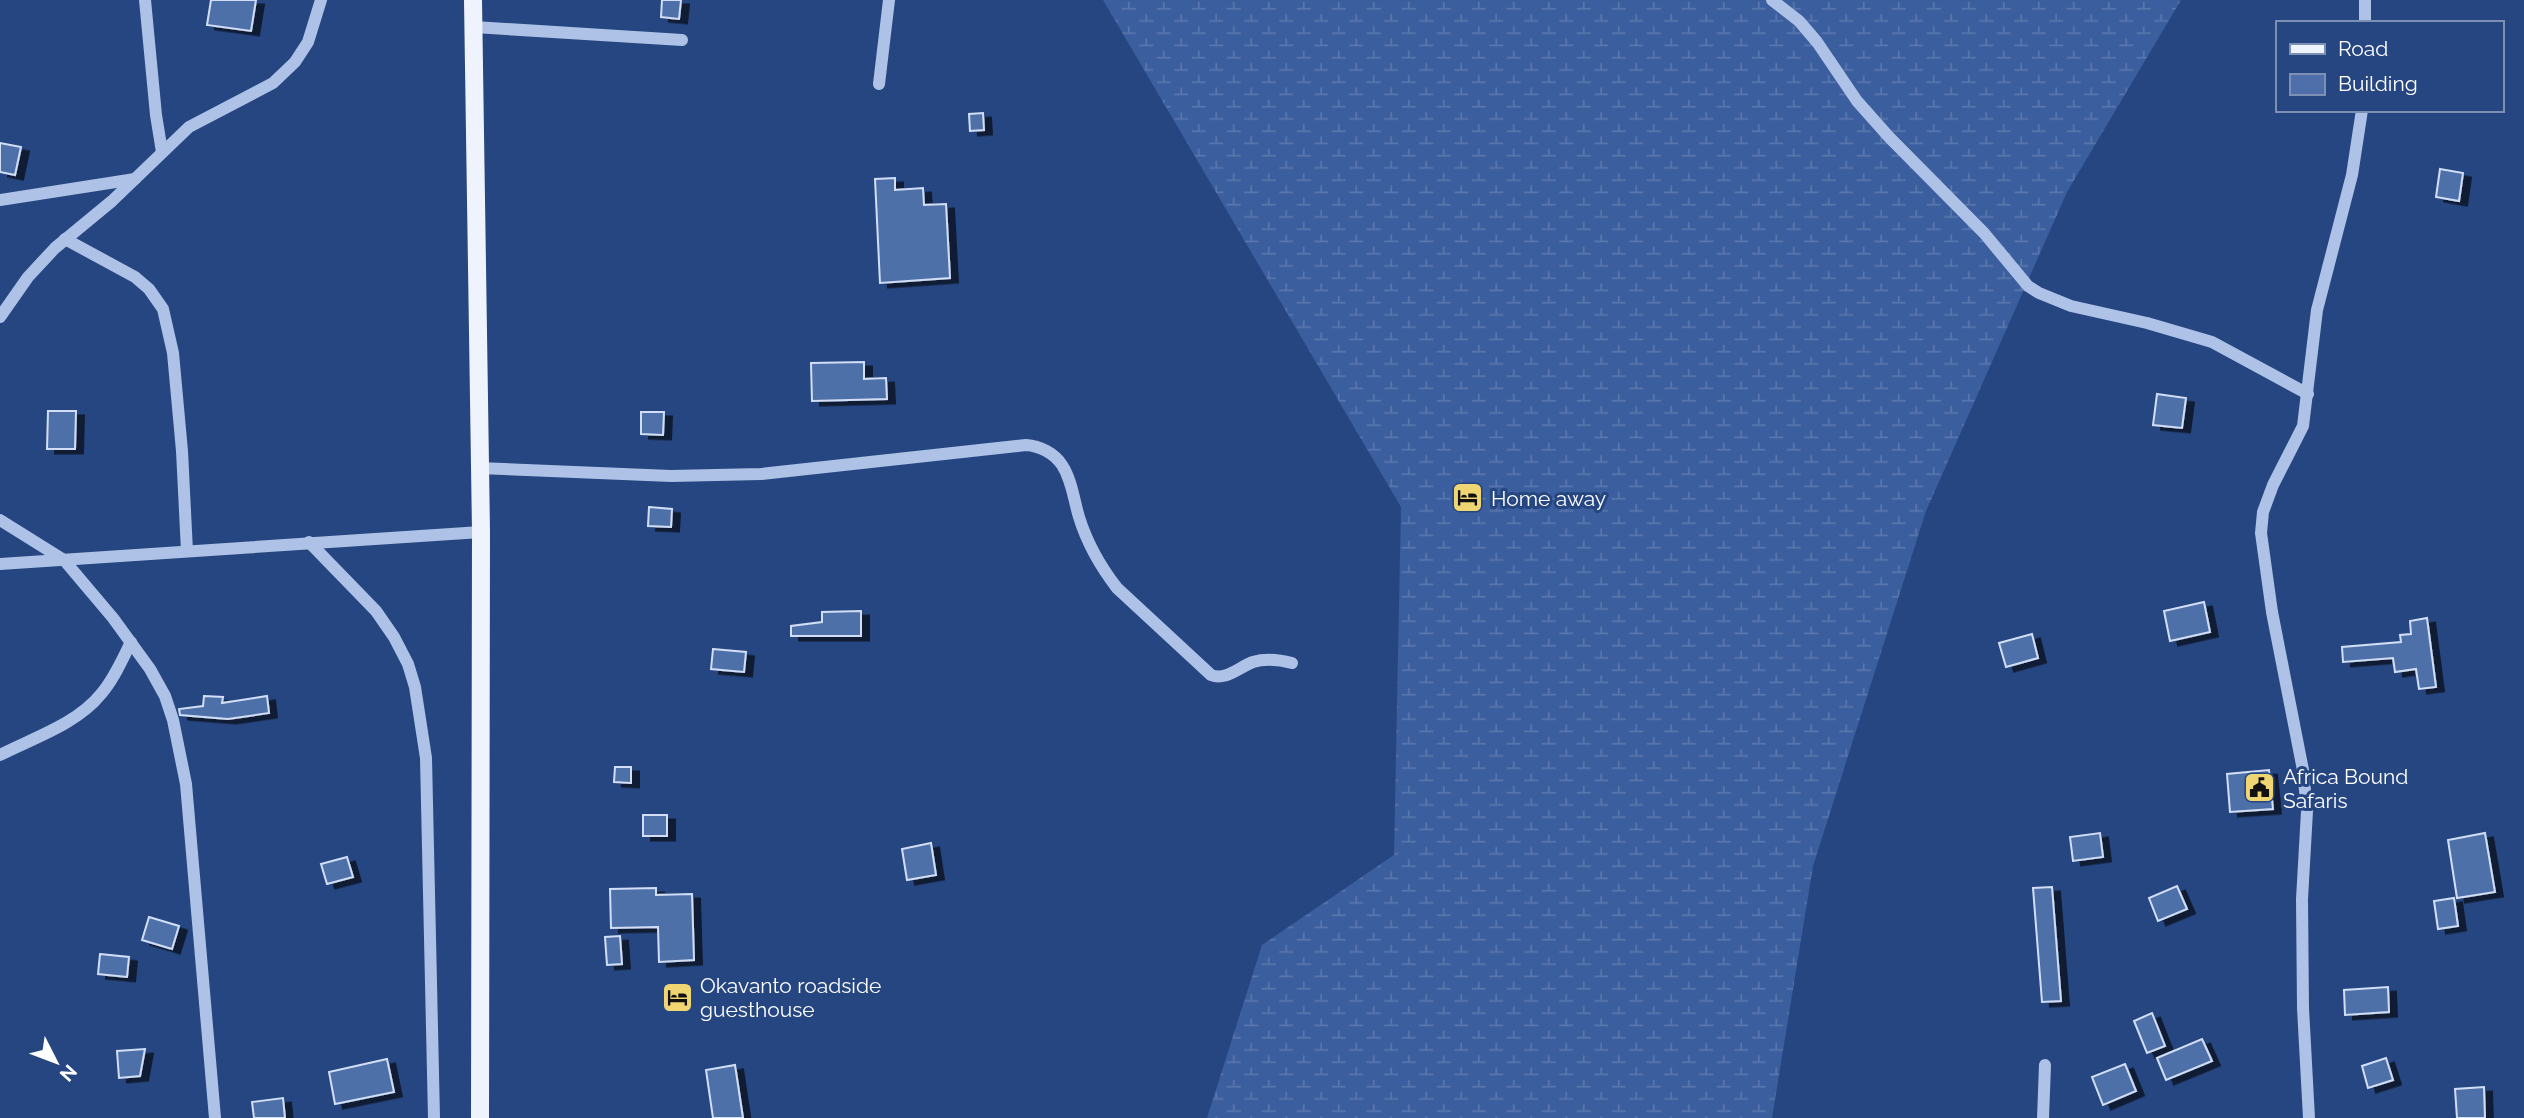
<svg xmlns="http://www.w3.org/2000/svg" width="2524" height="1118" viewBox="0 0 2524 1118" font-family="Raleway,sans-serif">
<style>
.wetland{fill:url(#wetland-marsh)}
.building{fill:#4e6fa9;stroke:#d1def5;stroke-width:2;filter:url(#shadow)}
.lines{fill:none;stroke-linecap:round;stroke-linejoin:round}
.minor{stroke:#adc2e6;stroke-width:12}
.major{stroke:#eff3fd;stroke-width:18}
.labels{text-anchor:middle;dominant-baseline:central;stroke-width:6;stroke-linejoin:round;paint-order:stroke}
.poi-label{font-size:21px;fill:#fff;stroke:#264681;text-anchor:start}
</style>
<defs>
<pattern id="wetland-marsh" width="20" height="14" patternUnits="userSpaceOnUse" patternTransform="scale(1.75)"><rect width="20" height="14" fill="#3b5e9e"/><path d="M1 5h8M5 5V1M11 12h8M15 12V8" fill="none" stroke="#5876ad"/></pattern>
<filter id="shadow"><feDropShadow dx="8" dy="4.5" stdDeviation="0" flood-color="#0009"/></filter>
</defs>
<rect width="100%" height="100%" fill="#264681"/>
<!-- wetland -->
<path class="wetland" d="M1103,0H2181L2067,192L1926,511L1813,866L1772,1118H1207L1262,945L1394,855L1401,507Z"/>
<!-- building -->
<g class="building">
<path d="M211,0H256L251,31L207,25Z"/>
<path d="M662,0H681L679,19L661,17Z"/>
<path d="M983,113L984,130L970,131L969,114Z"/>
<path d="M0,143L21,147L15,175L0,172Z"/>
<path d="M2440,169L2463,173L2459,201L2436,197Z"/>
<path d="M895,178V190L923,188L924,205L946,204L950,278L880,283L875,179Z"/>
<path d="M864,362V379L886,378L887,399L812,401L811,363Z"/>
<path d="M2157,394L2186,398L2182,428L2153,425Z"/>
<path d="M48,411H76L75,449H47Z"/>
<path d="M641,412H664L663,435L641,434Z"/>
<path d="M649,507L672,509L671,527L648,526Z"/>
<path d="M2204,602L2210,632L2170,641L2164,611Z"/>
<path d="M861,611V636H791V626L822,622V612Z"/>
<path d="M2427,618L2436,687L2419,689L2416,669L2395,672L2393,658L2343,662L2342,647L2401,642L2400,635L2411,634L2410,621Z"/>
<path d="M2032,634L2038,658L2006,667L1999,643Z"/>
<path d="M713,649L746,652L744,672L711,669Z"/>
<path d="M204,696L223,697L222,703L267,696L269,713L228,719L180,715L179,709L203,706Z"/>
<path d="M615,767H631V783L614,782Z"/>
<path d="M2269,770L2273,809L2230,812L2227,774Z"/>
<rect x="643" y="815" width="24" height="21"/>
<path d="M2100,833L2103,857L2073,861L2070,837Z"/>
<path d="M2485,833L2495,892L2457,898L2448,840Z"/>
<path d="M931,843L936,875L907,880L902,849Z"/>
<path d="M347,857L353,877L327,884L321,864Z"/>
<path d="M2177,886L2187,909L2158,921L2149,898Z"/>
<path d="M2052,887L2061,1001L2042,1002L2033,888Z"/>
<path d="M656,888V895L692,894L694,960L659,962L658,927L611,928L610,889Z"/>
<path d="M2454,898L2458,926L2438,929L2434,901Z"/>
<path d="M149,917L179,926L172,949L142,940Z"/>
<path d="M620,936L622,964L607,965L605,937Z"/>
<path d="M100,954L129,957L127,977L98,974Z"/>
<path d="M2388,987L2389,1012L2345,1015L2344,990Z"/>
<path d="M2152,1013L2165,1046L2147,1053L2134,1021Z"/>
<path d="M2202,1039L2212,1061L2166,1080L2157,1058Z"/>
<path d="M145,1049L140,1076L119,1078L117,1051Z"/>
<path d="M2386,1058L2393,1080L2368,1088L2362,1066Z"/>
<path d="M387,1059L394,1092L335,1104L329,1072Z"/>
<path d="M2125,1064L2136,1091L2103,1105L2092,1077Z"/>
<path d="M735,1065L743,1118H713L706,1070Z"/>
<path d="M2484,1087L2485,1118H2457L2455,1089Z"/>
<path d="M283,1098L285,1118H254L252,1102Z"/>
</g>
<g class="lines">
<!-- minor -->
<g class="minor">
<path d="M145,0L156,115L162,152"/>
<path d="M1772,0L1799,21L1817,42L1857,101L1889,137L1984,233L2028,286L2039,293L2071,306L2147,323L2212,342L2308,394"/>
<path d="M2365,23V0"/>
<path d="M474,27L682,40"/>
<path d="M879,84L889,0"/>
<path d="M0,200L135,179"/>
<path d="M65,239L135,277L149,289L163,309L173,353L182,451L187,551"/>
<path d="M0,317L28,277L55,248L112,201L189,127L273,83L295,62L308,42L321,0"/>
<path d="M479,468L671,476L761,474L1026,445C1040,446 1054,453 1062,465C1072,480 1074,501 1079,517C1087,543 1100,566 1117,588L1211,675C1226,681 1239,667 1253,662C1266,658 1280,660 1292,663"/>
<path d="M0,520L64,560L113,618L150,669L165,696L173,720L186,784L215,1118"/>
<path d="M309,542L376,611L394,637L408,664L415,687L426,758L434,1118"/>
<path d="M0,564L481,532"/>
<path d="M0,755C33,738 77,724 101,694C114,679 122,660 131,642"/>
<path d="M2043,1118L2045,1065"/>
<path d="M2309,1118L2303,1008L2302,899L2307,811L2303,770L2272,612L2261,533L2263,512L2273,485L2303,426L2317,310L2352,175L2362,110"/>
</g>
<!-- major -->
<path class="major" d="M473,0L481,532L480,1118"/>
</g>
<!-- icons -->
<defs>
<symbol id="hotel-square" viewBox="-11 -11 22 22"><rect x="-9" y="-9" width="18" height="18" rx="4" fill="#efd673" stroke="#264681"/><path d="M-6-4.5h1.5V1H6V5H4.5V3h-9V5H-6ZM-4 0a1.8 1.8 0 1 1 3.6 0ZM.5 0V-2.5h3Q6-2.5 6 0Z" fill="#111"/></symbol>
<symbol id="civic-square" viewBox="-11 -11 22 22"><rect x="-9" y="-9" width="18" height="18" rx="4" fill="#efd673" stroke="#264681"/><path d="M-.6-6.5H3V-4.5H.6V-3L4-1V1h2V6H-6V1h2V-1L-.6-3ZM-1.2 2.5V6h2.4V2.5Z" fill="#111"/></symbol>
</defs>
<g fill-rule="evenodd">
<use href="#hotel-square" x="1450" y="480" width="35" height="35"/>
<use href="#civic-square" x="2242" y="770" width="35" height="35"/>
<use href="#hotel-square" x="660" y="980" width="35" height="35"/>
</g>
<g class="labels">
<!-- poi labels -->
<g class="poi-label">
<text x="1491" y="498">Home away</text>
<text x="2283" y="776">Africa Bound<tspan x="2283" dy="24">Safaris</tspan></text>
<text x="700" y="985">Okavanto roadside<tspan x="700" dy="24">guesthouse</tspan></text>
</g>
</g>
<!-- legend -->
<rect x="2276" y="21" width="228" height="91" fill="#264681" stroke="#7d90b3" stroke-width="2"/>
<rect x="2290" y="44" width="35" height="10" fill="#eff3fd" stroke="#7d90b3" stroke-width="2"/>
<text x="2338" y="56" font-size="21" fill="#ffffff">Road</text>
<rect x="2290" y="74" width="35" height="21" fill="#4e6fa9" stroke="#7d90b3" stroke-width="2"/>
<text x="2338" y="91" font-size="21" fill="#ffffff">Building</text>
<!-- north arrow -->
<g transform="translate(56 1062) rotate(132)" stroke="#264681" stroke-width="5" paint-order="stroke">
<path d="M0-5L12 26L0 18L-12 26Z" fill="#ffffff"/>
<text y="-10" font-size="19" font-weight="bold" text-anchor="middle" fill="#ffffff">N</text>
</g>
</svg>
